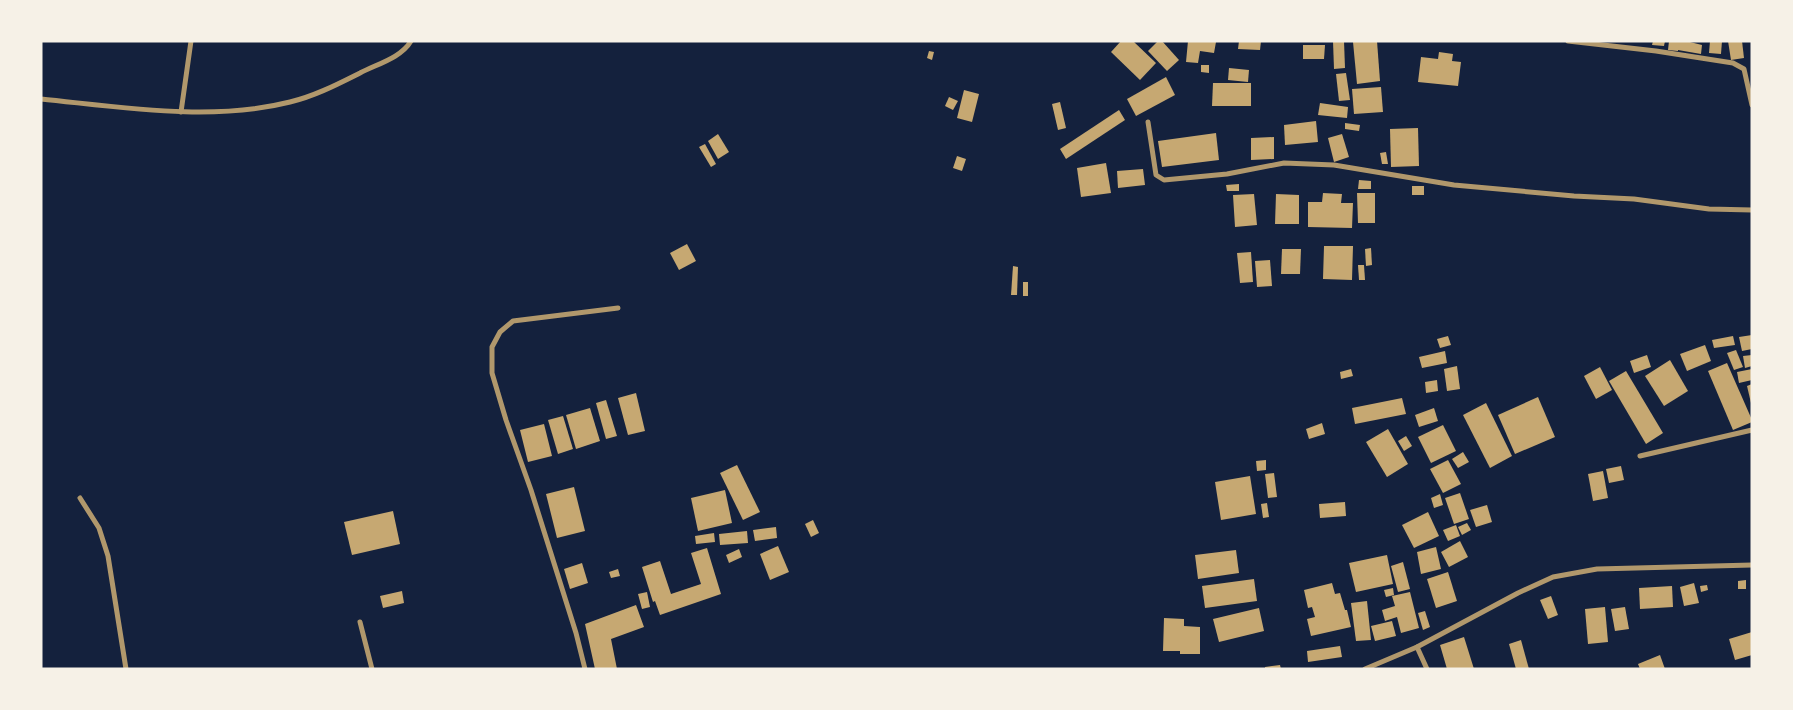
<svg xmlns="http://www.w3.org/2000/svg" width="1793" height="710" viewBox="0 0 1793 710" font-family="Literata,serif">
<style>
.building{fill:#c6a872}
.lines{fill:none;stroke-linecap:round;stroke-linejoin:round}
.minor{stroke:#b1986c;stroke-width:5}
</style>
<rect width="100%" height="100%" fill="#14213d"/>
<!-- building -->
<g class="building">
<path d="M1121,41H1133L1156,63L1140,80L1111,52Z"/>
<path d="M1158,41H1162L1179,60L1167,71L1148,51Z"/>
<path d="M1188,41L1216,42L1214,53L1200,51L1198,63L1186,62Z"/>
<path d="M1239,41H1261L1260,50L1238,49Z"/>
<path d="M1333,41H1344L1345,68L1334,69Z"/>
<path d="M1377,41L1380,81L1357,84L1353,42Z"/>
<path d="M1653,41H1665L1664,46L1652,45Z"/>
<path d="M1669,41H1686L1702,45L1701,54L1678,50V51L1668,50Z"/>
<path d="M1710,41H1722L1721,54L1709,53Z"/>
<path d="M1728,41H1742L1744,58L1731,60Z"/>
<path d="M1303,45H1325L1324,59H1303Z"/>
<path d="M929,51L934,52L932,60L927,58Z"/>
<path d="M1439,52L1453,54L1452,61L1461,62L1458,86L1418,82L1421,57L1438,59Z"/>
<path d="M1201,65H1209V73L1201,72Z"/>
<path d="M1229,68L1249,70L1248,82L1228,80Z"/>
<path d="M1346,73L1350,100L1339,101L1336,74Z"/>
<path d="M1166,77L1175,95L1136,116L1127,99Z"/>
<path d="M1213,83H1251V106H1212Z"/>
<path d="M1381,87L1383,112L1354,114L1352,89Z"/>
<path d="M964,90L979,94L972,122L957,118Z"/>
<path d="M949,97L958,101L953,110L945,106Z"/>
<path d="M1060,102L1066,128L1058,130L1052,104Z"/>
<path d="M1320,103L1348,107L1347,118L1318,115Z"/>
<path d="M1119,110L1125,120L1066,159L1060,149Z"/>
<path d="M1316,121L1318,142L1285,145L1284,125Z"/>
<path d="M1345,123L1360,125L1359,131L1345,129Z"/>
<path d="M1418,128L1419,166L1391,167L1390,129Z"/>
<path d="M1216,133L1219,160L1162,167L1158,141Z"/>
<path d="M718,134L729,152L718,159L708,141Z"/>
<path d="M1342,134L1349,157L1334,162L1328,138Z"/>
<path d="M1274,137V159L1251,160V138Z"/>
<path d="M705,144L716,164L711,167L699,147Z"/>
<path d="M1386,152L1388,164H1382L1380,153Z"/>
<path d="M957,156L966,159L962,171L953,168Z"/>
<path d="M1106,163L1111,193L1081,197L1077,168Z"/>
<path d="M1143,169L1145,185L1118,188L1117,171Z"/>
<path d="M1359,180L1371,181V189H1358Z"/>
<path d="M1239,184V191H1227L1226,185Z"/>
<rect x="1412" y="186" width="12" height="9"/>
<path d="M1323,193L1342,194L1341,203H1353L1352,228L1308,227V202H1322Z"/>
<path d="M1357,193H1375V223H1358Z"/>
<path d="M1254,194L1257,225L1235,227L1233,195Z"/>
<path d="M1276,194L1299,195V224H1275Z"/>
<path d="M687,244L696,261L679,270L670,253Z"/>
<path d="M1324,246H1353L1352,280L1323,279Z"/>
<path d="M1371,248L1372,265L1366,266L1365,249Z"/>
<path d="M1282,249H1301L1300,274H1281Z"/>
<path d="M1251,252L1253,282L1240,283L1237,253Z"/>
<path d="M1270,260L1272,286L1257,287L1255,261Z"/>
<path d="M1358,265H1364L1365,280H1359Z"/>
<path d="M1013,266L1018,267L1017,295H1011Z"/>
<rect x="1023" y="282" width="5" height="14"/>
<path d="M1752,335V349L1742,351L1739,337Z"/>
<path d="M1448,336L1451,345L1440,348L1437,339Z"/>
<path d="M1733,336L1735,345L1714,348L1712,340Z"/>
<path d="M1705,345L1711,361L1687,371L1680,354Z"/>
<path d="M1736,350L1743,367L1734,370L1727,353Z"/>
<path d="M1445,351L1447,363L1422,368L1419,357Z"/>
<path d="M1647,355L1651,367L1634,373L1630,361Z"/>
<path d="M1752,355V366L1745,368L1743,356Z"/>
<path d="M1670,360L1688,391L1664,406L1645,376Z"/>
<path d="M1727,363L1752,420V422L1733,430L1708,371Z"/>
<path d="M1457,366L1460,389L1447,391L1444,369Z"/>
<path d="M1600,367L1612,390L1596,399L1584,376Z"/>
<path d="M1351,369L1353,376L1341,379L1340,372Z"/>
<path d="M1752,369V380L1739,383L1737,372Z"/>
<path d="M1626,371L1663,433L1646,444L1609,381Z"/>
<path d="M1437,380L1438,391L1426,393L1425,382Z"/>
<path d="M1752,384V403H1751L1747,386Z"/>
<path d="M636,393L645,431L628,435L618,398Z"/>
<path d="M1538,397L1555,437L1515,454L1498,415Z"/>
<path d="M1402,398L1406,414L1355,424L1352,408Z"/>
<path d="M606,400L617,436L606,439L596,403Z"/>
<path d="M1486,403L1512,456L1490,468L1463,415Z"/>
<path d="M590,408L600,441L576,449L566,415Z"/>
<path d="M1434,408L1438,421L1419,427L1415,415Z"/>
<path d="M563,416L573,449L558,454L548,420Z"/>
<path d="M1322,423L1325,434L1309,439L1306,429Z"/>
<path d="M544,424L552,456L528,462L520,430Z"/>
<path d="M1443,425L1456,451L1431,463L1418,437Z"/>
<path d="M1388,429L1408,464L1387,477L1366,442Z"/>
<path d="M1406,436L1412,446L1404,451L1398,441Z"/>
<path d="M1463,452L1469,462L1458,468L1452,459Z"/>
<path d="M1266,460V470L1257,471L1256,461Z"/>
<path d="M1448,460L1461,484L1443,493L1430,469Z"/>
<path d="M737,465L760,512L743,520L720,473Z"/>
<path d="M1621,466L1624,480L1609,483L1606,469Z"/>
<path d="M1603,471L1608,498L1593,501L1588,474Z"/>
<path d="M1274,473L1277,497L1268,498L1265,474Z"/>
<path d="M1250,476L1256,514L1221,520L1215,482Z"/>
<path d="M574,487L585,531L557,538L546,494Z"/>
<path d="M725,490L732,523L698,531L691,498Z"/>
<path d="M1460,493L1469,519L1454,524L1445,498Z"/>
<path d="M1440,494L1443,505L1434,508L1431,498Z"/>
<path d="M1345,502L1346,516L1320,518L1319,504Z"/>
<path d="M1267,503L1269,517L1263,518L1261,504Z"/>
<path d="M1487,505L1492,522L1476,527L1470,510Z"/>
<path d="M393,511L400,544L352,555L344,522Z"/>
<path d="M1428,512L1439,536L1414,548L1402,525Z"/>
<path d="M813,520L819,533L811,537L805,524Z"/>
<path d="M1467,523L1471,530L1462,535L1458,527Z"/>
<path d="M1456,525L1460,536L1448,541L1443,530Z"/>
<path d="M776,527L777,538L755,541L753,530Z"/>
<path d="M747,531L748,543L720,545L719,534Z"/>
<path d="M714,533L715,542L696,544L695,536Z"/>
<path d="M1460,541L1468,557L1449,567L1441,552Z"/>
<path d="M778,546L789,572L770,580L760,554Z"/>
<path d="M1436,547L1441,569L1421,574L1417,552Z"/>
<path d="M707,548L721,594L660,615L655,601L653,602L642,567L660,561L671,594L701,584L691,553Z"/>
<path d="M739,549L742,557L729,563L726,555Z"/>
<path d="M1236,550L1239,573L1198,579L1195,555Z"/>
<path d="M1387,555L1393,584L1356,592L1349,563Z"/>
<path d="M1403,562L1410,589L1398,592L1391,566Z"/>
<path d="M582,563L588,583L570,589L564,569Z"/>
<path d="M618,569L620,576L611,578L609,572Z"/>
<path d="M1448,572L1457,601L1436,608L1427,579Z"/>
<path d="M1254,579L1257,601L1205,608L1202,586Z"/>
<path d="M1746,580V589H1738V581Z"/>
<path d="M1332,583L1335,594L1340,593L1345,610H1347L1351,627L1311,636L1307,619L1315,617L1312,607L1308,608L1304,590Z"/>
<path d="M1694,583L1699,603L1684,606L1680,587Z"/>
<path d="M1707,585L1708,590L1701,592L1700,586Z"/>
<path d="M1672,586L1673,607L1640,609L1639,588Z"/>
<path d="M1393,588L1394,595L1386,597L1384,590Z"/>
<path d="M402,591L404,603L383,608L380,596Z"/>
<path d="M647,592L650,607L642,609L638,594Z"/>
<path d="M1410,592L1419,628L1401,633L1397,617L1385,621L1382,610L1395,606L1392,596Z"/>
<path d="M1551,596L1558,615L1548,619L1540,600Z"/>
<path d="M1367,601L1371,640L1356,641L1351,603Z"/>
<path d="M636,605L644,627L611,639L617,669H595L585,624Z"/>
<path d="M1605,607L1608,642L1588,644L1585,609Z"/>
<path d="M1625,607L1629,629L1615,631L1611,609Z"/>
<path d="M1259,608L1264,631L1219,642L1213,619Z"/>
<path d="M1425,611L1430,627L1423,630L1418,613Z"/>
<path d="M1164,618L1184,619V626L1200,627V654H1180V651H1163Z"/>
<path d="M1392,621L1396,636L1375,641L1371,626Z"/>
<path d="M1752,632V655L1735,660L1729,639Z"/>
<path d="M1464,637L1474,669H1447L1440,645Z"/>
<path d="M1521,640L1529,669H1516L1509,644Z"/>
<path d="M1340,646L1342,657L1308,662L1307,651Z"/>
<path d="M1660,655L1665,669H1640L1638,664Z"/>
<path d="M1280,665L1281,669H1265V667Z"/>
</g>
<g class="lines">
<!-- minor -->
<g class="minor">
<path d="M1568,41L1656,51L1733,63L1744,69L1752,105"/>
<path d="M41,99C121,107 211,122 290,102C315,96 338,84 360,73C377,64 401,58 411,41"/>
<path d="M181,112L191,41"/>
<path d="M1148,122L1156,175L1164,180L1227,174L1284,163L1334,165L1454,185L1574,196L1634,199L1709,209L1752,210"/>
<path d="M1640,456L1752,430"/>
<path d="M80,498L99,528L108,556L126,669"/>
<path d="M360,622L372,669"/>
<path d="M1417,647L1427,669"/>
<path d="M585,669L576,633L531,490L506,420L492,373V347L500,332L513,321L618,308"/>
<path d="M1365,669L1417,647L1518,593L1553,577L1597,569L1752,565"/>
</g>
</g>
<!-- border -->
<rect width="1793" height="710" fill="none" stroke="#f6f1e7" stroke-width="85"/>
</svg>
